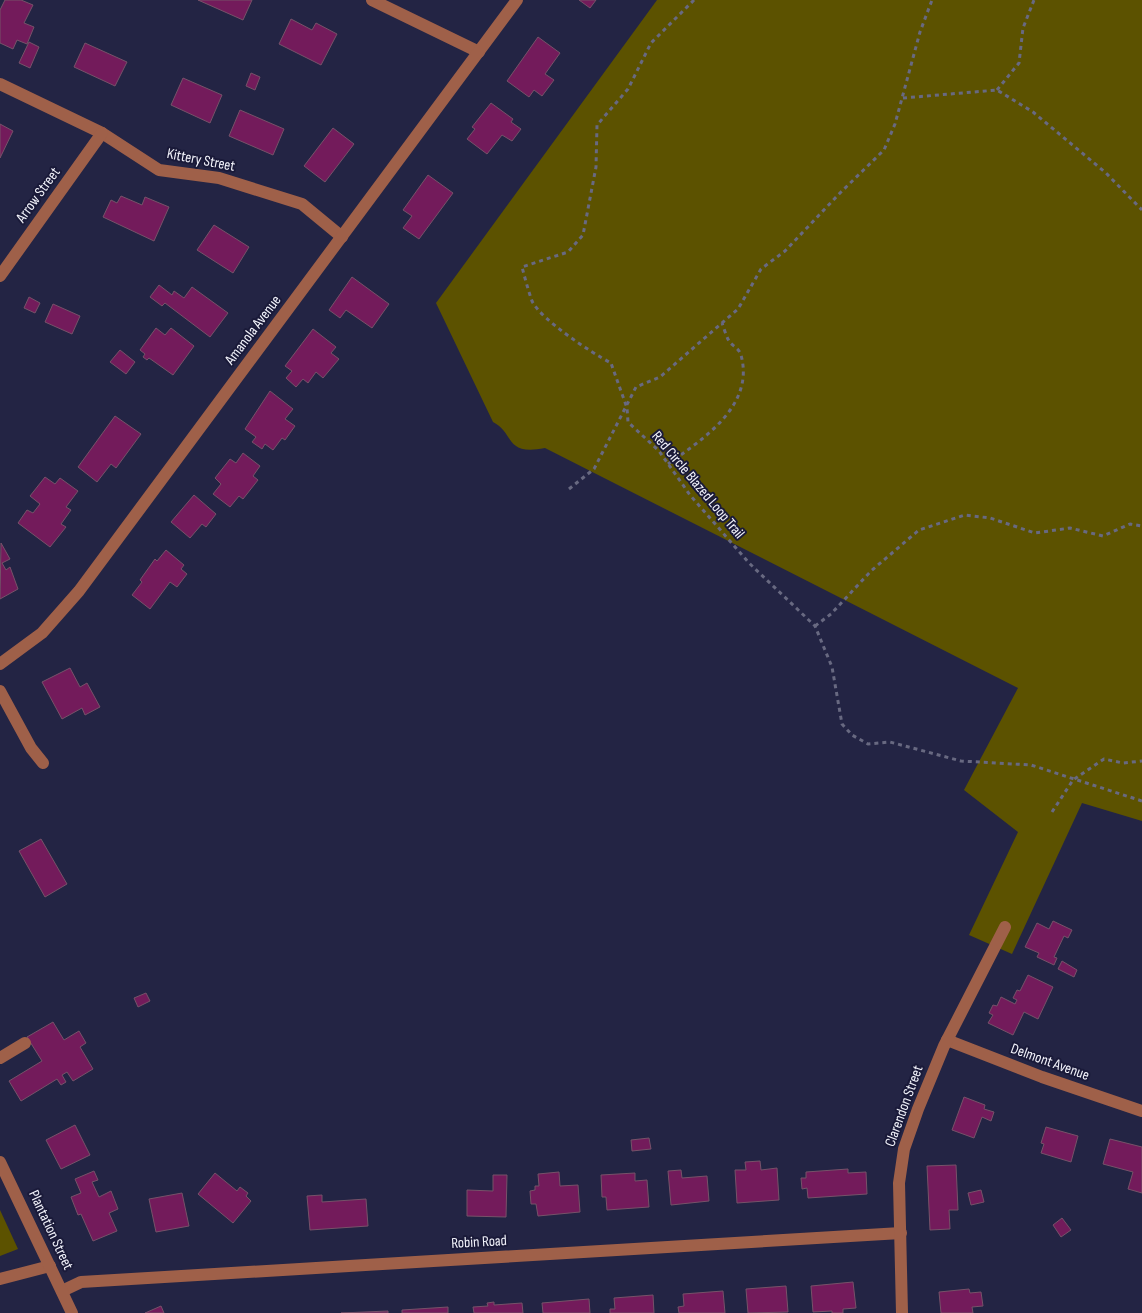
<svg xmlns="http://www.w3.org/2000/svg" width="1142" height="1313" viewBox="0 0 1142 1313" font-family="'Sofia Sans Condensed',sans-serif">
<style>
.green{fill:#5c5200}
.building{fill:#731b5b;stroke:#765269}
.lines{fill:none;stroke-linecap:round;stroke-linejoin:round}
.path{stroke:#686981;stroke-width:3;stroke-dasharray:4 4;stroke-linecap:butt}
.minor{stroke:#9f6049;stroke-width:12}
.tertiary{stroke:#9f6049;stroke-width:12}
.labels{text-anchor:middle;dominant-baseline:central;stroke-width:4;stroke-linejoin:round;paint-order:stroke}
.street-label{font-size:15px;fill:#f2f3fb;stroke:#1a1a39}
</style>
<rect width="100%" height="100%" fill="#232444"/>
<!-- green -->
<g class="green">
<path d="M657,0H1142V821L1082,803L1012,954L969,935L1018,832L964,790L1018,688L545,448C504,456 515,433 493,422L436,303Z"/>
<path d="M0,1210L18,1249L0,1256Z"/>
</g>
<!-- building -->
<g class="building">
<path d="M5,0H21L33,5L24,23L34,27L27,44L17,40L13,49L0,43V10Z"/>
<path d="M198,0H252L243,20Z"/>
<path d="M579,0H596L590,8Z"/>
<path d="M291,19L312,30L316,23L337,34L321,65L279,44Z"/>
<path d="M538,37L560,53L545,74L554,80L542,96L534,90L529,97L507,81Z"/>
<path d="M29,42L39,47L30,68L19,63Z"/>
<path d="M85,43L127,62L115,86L74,67Z"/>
<path d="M251,73L260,77L255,90L246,86Z"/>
<path d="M183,78L222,95L210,123L171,105Z"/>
<path d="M491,103L513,119L511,122L521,129L512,141L502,135L487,154L467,139L475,129L472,127Z"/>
<path d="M240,110L284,129L273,155L229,136Z"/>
<path d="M0,124L13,131L0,158Z"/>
<path d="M333,128L354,144L325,182L304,166Z"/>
<path d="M428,175L453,193L419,239L403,228L412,216L403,210Z"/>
<path d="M121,196L142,205L145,197L169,207L154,241L103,217L111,200L117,203Z"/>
<path d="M214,225L249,247L233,273L197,250Z"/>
<path d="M352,277L389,304L372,328L346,310L340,318L329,310Z"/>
<path d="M159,285L172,295L174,291L184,298L192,287L228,313L210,337L165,303L162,306L150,297Z"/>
<path d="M29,297L40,303L35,313L24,308Z"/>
<path d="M53,304L80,316L72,334L45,322Z"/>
<path d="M156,328L165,335L171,328L194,346L173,375L149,358L147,360L143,357L145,354L140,350Z"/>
<path d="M313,329L336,347L331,353L339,359L323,378L316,372L308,383L303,379L296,387L286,378L292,371L285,366Z"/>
<path d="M120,350L135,362L126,374L110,362Z"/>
<path d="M270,391L293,409L285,419L295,426L285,440L282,438L273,450L265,444L262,449L252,442L256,437L245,429Z"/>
<path d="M115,416L141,434L116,468L111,464L97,482L78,467Z"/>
<path d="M243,453L260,466L253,476L258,480L243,499L239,496L230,507L213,494L221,484L215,478L230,459L236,463Z"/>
<path d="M45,477L55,484L60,478L78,491L66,507L71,510L61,524L66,527L50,547L18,523L27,510L33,513L40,504L30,496Z"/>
<path d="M194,495L216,514L206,527L202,524L190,538L171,522Z"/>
<path d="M1,543L10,559L2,563L6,570L10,567L18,589L0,599Z"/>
<path d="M166,550L184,565L181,569L187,574L177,587L170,582L150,609L132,595L142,582L140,580L155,559L157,561Z"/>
<path d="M70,668L80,687L87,683L100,707L85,715L82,708L62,719L42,682Z"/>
<path d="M41,839L67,884L45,897L19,851Z"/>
<path d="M1053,921L1072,930L1068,938L1064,936L1054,957L1057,958L1054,965L1037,957L1039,953L1025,947L1037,923L1049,929Z"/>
<path d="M1062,961L1077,970L1074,977L1058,969Z"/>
<path d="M1028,975L1053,987L1038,1019L1024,1012L1013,1035L988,1023L993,1015L989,1013L993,1005L997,1006L1001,997L1015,1004L1017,1000L1013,998L1017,990L1020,991Z"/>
<path d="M146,993L150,1001L138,1007L134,998Z"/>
<path d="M53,1022L64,1040L79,1031L86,1043L80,1047L93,1069L73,1081L67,1072L62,1075L66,1082L61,1085L57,1079L21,1101L9,1081L42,1061L27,1037Z"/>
<path d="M964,1097L985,1105L984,1109L994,1112L991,1121L982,1117L974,1138L952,1130Z"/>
<path d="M75,1125L90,1155L61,1169L46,1140Z"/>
<path d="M1046,1127L1078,1136L1071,1162L1041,1153L1044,1144L1041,1143Z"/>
<path d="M649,1138L651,1149L632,1151L631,1140Z"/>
<path d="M1110,1139L1142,1147V1193L1128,1189L1133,1172L1103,1164Z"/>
<path d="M760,1161L761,1170L777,1168L779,1200L737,1203L735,1170H746L745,1162Z"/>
<path d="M956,1165L958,1210H949L950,1229L930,1230L927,1166Z"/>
<path d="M848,1169V1173L866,1172L867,1194L808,1198L807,1188L802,1189L801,1178H806V1172Z"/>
<path d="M681,1170L682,1178L707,1176L709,1201L671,1205L668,1171Z"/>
<path d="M94,1171L98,1180L92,1182L99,1197L111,1191L118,1209L109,1213L117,1231L93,1241L81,1214L78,1215L71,1197L81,1193L75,1179Z"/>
<path d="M559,1172L560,1186L578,1185L580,1212L538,1216L536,1204H531L530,1191L535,1190V1186H539L538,1174Z"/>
<path d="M215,1173L237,1191L240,1187L248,1193L246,1196L251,1201L233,1223L198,1194Z"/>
<path d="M635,1173V1181L647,1180L649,1207L607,1210L606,1197H602L601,1175Z"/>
<path d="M493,1175H507L506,1217L467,1216V1190L493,1191Z"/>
<path d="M981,1190L984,1202L971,1205L968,1193Z"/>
<path d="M182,1193L189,1226L156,1232L149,1199Z"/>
<path d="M322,1195V1202L366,1199L368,1226L310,1230L307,1196Z"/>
<path d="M1062,1218L1071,1230L1061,1237L1053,1225Z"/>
<path d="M853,1282L856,1308L843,1309V1313H832V1311L813,1312L811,1286Z"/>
<path d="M786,1286L788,1312L748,1313L746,1289Z"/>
<path d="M969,1289L970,1293L981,1292L983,1306L972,1307L973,1313H941L939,1292Z"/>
<path d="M723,1291L725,1313H679L678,1307L684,1306L683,1294Z"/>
<path d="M653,1295L654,1313H610V1309H615L614,1298Z"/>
<path d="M589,1299L590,1313H543L542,1303Z"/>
<path d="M494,1302V1305L522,1303L523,1313H474L473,1307L488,1306L487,1303Z"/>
<path d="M161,1306L164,1313H145Z"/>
<path d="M448,1307V1313H402V1310Z"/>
<path d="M388,1311V1313H341Z"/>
</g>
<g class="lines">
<!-- path -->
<g class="path">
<path d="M694,0L651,43L628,89L597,125L596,167L583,235L568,252L522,267C525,278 528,290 532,301C541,320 592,353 611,363L627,408L628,422L659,451L690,495L749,563L815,626L832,667L842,724L852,735L868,744L890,742L961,761L1031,765L1142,801"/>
<path d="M997,90L1019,63L1023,28L1034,0"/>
<path d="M903,98L997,90L1033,112L1106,173L1142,210"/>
<path d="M668,464C703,439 755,406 741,355C739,348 732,346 729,341C726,336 724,328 722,323"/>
<path d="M569,489L594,469L636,387L660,377L738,309L761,269L785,251L840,193L884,150L895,124L920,32L932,0"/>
<path d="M815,626L831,614L871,571L919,530L965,515L990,518L1035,533L1070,528L1103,536L1130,524L1142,526"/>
<path d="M1052,812L1073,780L1104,759L1123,763L1142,761"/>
</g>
<!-- minor -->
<g class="minor">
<path d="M372,0L479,52"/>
<path d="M0,84L102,133L159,170L219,178L302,204L342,237"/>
<path d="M0,276L102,133"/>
<path d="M0,664L42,633L79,591L517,0"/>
<path d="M0,691L31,748L43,763"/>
<path d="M947,1040L1042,1077L1142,1111"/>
<path d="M0,1058L25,1043"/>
<path d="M0,1279L50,1266"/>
<path d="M62,1291L81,1282L901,1233"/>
<path d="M902,1313L899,1183L904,1149L918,1109L944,1046L1005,927"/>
</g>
<!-- tertiary -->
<path class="tertiary" d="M0,1162L72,1313"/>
</g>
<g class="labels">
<!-- street labels -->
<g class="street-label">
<text transform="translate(201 160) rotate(11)">Kittery Street</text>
<text transform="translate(38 195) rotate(-54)">Arrow Street</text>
<text transform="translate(253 330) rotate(-53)">Amanola Avenue</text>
<text transform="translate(698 485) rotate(50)">Red Circle Blazed Loop Trail</text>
<text transform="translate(1050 1062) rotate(20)">Delmont Avenue</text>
<text transform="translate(904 1106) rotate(-70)">Clarendon Street</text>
<text transform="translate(51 1230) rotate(65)">Plantation Street</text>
<text transform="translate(479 1242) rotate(-3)">Robin Road</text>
</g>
</g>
</svg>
